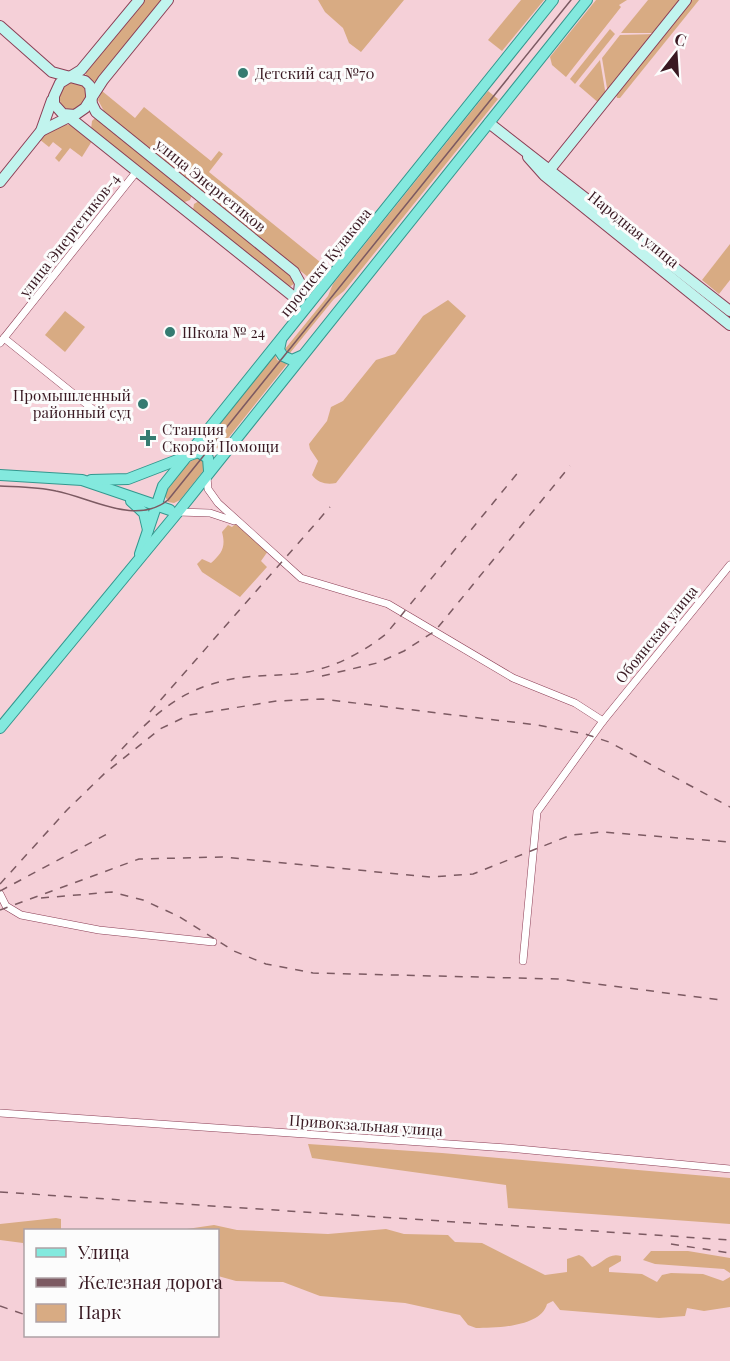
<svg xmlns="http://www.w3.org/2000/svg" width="730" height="1361" viewBox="0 0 730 1361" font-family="'Playfair Display',serif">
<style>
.green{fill:#d8ab83}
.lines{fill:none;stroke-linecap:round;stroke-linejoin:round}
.street-casing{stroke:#8b3e55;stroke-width:8}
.secondary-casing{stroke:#8b3e55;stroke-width:12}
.primary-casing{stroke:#33978e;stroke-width:12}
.street{stroke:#fff;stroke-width:7}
.secondary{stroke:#c1f4ee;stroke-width:10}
.primary{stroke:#83e9de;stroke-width:10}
.tram{stroke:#7c5a62;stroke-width:1.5}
.rail{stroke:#7c5a62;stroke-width:1.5;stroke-dasharray:8 8;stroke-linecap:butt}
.poi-dot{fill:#357b71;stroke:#fcfcfc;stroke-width:2}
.labels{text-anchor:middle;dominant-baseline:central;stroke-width:6;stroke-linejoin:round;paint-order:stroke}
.poi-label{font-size:15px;fill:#391922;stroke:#fcfcfc;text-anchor:start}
.street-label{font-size:15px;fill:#391922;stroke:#fcfcfc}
</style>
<rect width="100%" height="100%" fill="#f5d0d8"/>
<!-- green -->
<g class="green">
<path d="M142,0H163L97,81L91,82L86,78V71Z"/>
<path d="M318,0H404L361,52L349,43L343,28L325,12Z"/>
<path d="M521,0H544L502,51L488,40Z"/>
<path d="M596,0H627L619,5L621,7L566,77L552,65L550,57Z"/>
<path d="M648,0H683L657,33H621Z"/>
<path d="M691,0H699L620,98H617L616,94Z"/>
<path d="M610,29L615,34L575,84L570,79Z"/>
<path d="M656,34L608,94L602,58L620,35Z"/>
<path d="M600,60L606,96L600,104L579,86Z"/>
<circle cx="73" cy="96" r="14"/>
<path d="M102,91L135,118L144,107L211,161L219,151L223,154L209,172L325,266L313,281L105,113L98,100Z"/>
<path d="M488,91L498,99L344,291L334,299L290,353L285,349L328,296L333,284Z"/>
<path d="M95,118L192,195L190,200L182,203L91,129L92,121Z"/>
<path d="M61,124L76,126L92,141L82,157L70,148L59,162L55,158L62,149L53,142L49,147L39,139L44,133Z"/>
<path d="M199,201L293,274L294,284L289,287L193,210L194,204Z"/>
<path d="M730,244V280L719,294L702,280Z"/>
<path d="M448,300L466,316L336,483C327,485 318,483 312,475L318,461L310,449L309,444L327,421L331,407L343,401L376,360L395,354L423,316Z"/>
<path d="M65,311L85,327L65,352L45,335Z"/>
<path d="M275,354L277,360L287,364L221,447L212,449L208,443L209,438Z"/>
<path d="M199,458L204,461V470L180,500L174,503L168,502L165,496C169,484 187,459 199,458Z"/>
<path d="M235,524L268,551L261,561L267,567L240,597L202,572L197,564L202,559L211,563C222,553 226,547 222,532L228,525L232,527Z"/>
<path d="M308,1144L442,1153L730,1178V1224L508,1208L506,1185L312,1158Z"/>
<path d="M56,1218L61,1219V1230H26L25,1250L23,1243L0,1240V1224Z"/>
<path d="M214,1225L237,1230L328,1234L386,1229L404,1234L448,1235L455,1242L482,1243L545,1275L567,1272V1259L579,1255L583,1257L592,1267C602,1264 608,1252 621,1256V1261L609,1268V1272L642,1274L657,1282L662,1275L671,1273L703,1274L723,1281L730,1277V1307L704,1311L687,1308L685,1316L659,1318L560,1310L553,1301L547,1304C541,1327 496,1328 476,1328L468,1325L460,1315L405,1303L320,1296L283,1282L236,1281L218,1276V1230H180Z"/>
<path d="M651,1251H688L730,1258V1273L724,1269L655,1264L643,1260Z"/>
</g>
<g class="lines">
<defs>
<g id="street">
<path d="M4,338L100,415"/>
<path d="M0,343L137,171"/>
<path d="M207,477L208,489L218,503L301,578L388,604L513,678L575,703L603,721"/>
<path d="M178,512L210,513L234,521"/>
<path d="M0,894L6,906L21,915L99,930L213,942"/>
<path d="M523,961L537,812L603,721L730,565"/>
<path d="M0,1113L507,1148L730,1169"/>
</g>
<g id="secondary">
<path d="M139,0L81,70L60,83L54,96V104L63,114L75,115L85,108L103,80L168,0"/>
<path d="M0,26L52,72L85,81L90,86L92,104L96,112L294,272L300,283L298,300"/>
<path d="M489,123L730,311"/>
<path d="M41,131L69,117L299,301"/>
<path d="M528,157L544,175L730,325"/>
<path d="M550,174L551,168L686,0"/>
<path d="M0,182L41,131L52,100"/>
</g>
<g id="primary">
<path d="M281,340L279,350L283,356L292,360L301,356"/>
<path d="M0,475L82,480L170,510"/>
<path d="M91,480L128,479L198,452L208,458L209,471"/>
<path d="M131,501L144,513L148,530"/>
<path d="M140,554L163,486L553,0"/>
<path d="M0,728L178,512L587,0"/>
</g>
</defs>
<!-- street casing -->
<use href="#street" class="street-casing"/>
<!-- secondary casing -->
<use href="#secondary" class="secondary-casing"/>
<!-- primary casing -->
<use href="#primary" class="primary-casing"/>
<!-- street -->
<use href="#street" class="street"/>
<!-- secondary -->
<use href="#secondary" class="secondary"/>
<!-- primary -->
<use href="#primary" class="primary"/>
<!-- tram -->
<path class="tram" d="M0,486C19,487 38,487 56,491C92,498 136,526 168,500L571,0"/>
<!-- rail -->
<g class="rail">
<path d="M322,676L377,663L404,651L435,631L570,466"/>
<path d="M150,712L330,507"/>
<path d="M111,761C141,728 168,697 212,684C239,675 267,676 295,674C330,670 359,655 386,634L520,470"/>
<path d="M0,884L67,810L105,773L160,729L189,715L277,701L322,699L537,725L585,734L609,742L730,807"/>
<path d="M0,891L107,834"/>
<path d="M41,898L112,892L143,900L178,916L234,951L266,964L313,973L558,979L721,1000"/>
<path d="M0,910L139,859L222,857L430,877L473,874L571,835L602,832L730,842"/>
<path d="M0,1192L730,1240"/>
<path d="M671,1244L730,1253"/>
<path d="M0,1306L26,1315"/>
</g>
</g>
<!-- markers -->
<g class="poi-dot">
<circle cx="243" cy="73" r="6"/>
<circle cx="170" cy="332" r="6"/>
<circle cx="143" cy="404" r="6"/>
<path d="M145 429h6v6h6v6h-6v6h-6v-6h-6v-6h6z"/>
</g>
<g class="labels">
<!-- poi labels -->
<g class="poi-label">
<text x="255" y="73">Детский сад №70</text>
<text x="182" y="332">Школа № 24</text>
<text x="131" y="395" text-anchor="end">Промышленный<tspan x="131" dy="17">районный суд</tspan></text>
<text x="162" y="429">Станция<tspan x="162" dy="17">Скорой Помощи</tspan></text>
</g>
<!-- street labels -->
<g class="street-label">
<text transform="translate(211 185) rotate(39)">улица Энергетиков</text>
<text transform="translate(634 229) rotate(39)">Народная улица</text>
<text transform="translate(69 235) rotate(-52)">улица Энергетиков-4</text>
<text transform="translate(325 262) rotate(-51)">проспект Кулакова</text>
<text transform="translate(656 634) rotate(-51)">Обоянская улица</text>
<text transform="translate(366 1125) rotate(4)">Привокзальная улица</text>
</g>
</g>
<!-- legend -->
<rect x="24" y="1229" width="195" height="108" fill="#fcfcfc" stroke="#aea1a5" stroke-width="1.5"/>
<rect x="36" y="1248" width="30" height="9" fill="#83e9de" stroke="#aea1a5" stroke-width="1.5"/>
<text x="78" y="1259" font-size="18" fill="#391922">Улица</text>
<rect x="36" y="1278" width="30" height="9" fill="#7c5a62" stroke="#aea1a5" stroke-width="1.5"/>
<text x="78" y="1289" font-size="18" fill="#391922">Железная дорога</text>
<rect x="36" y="1304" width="30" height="18" fill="#d8ab83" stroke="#aea1a5" stroke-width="1.5"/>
<text x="78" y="1319" font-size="18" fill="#391922">Парк</text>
<!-- north arrow -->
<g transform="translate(676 54) rotate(17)" stroke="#fcfcfc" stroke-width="4.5" paint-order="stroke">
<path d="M0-4.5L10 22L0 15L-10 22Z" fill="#391922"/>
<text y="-9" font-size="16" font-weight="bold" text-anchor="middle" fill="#391922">С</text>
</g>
</svg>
